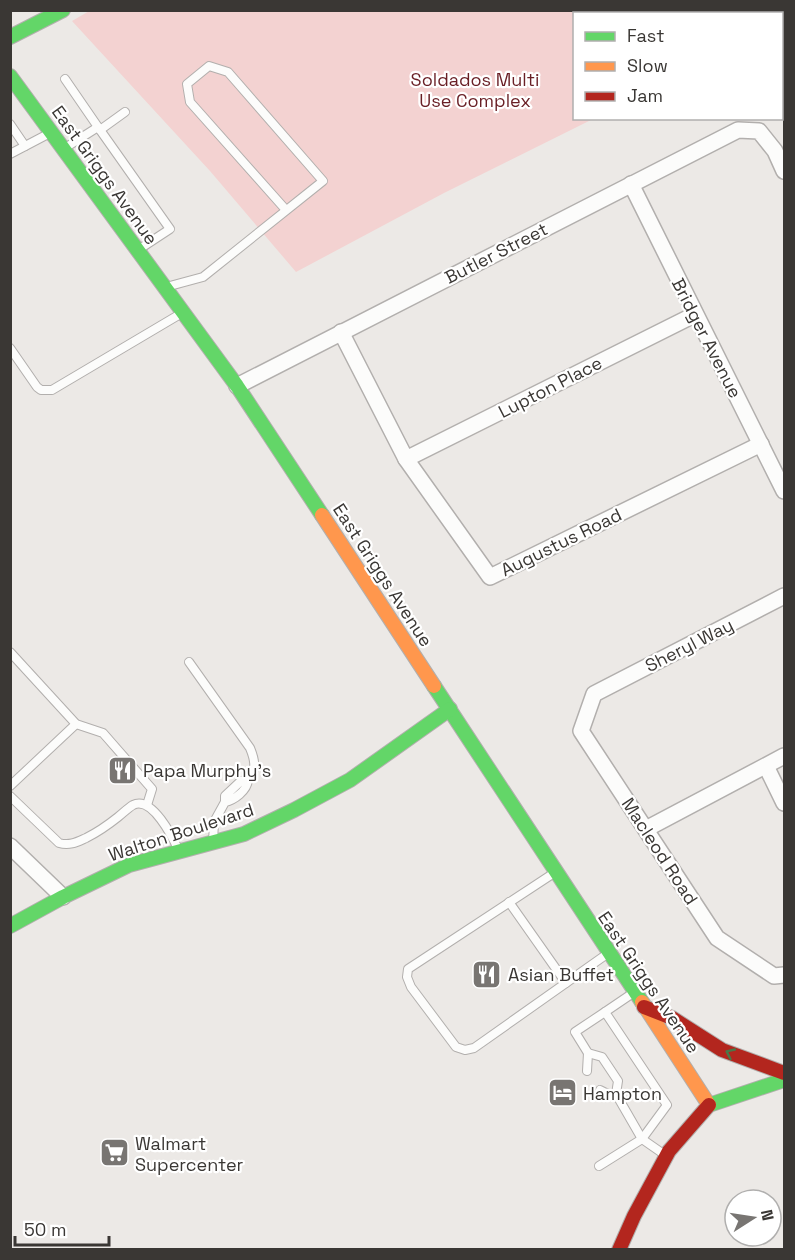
<svg xmlns="http://www.w3.org/2000/svg" width="795" height="1260" viewBox="0 0 795 1260" font-family="'Space Grotesk',sans-serif">
<style>
.green{fill:#f3d2d1}
.lines{fill:none;stroke-linecap:round;stroke-linejoin:round}
.lane-casing{stroke:#b2afad;stroke-width:10}
.street-casing{stroke:#b2afad;stroke-width:18}
.fast-casing{stroke:#b2afad;stroke-width:16}
.slow-casing{stroke:#b2afad;stroke-width:16}
.jam-casing{stroke:#b2afad;stroke-width:16}
.lane{stroke:#fcfcfb;stroke-width:8}
.street{stroke:#fcfcfb;stroke-width:15}
.fast{stroke:#63d668;stroke-width:14}
.slow{stroke:#ff974d;stroke-width:14}
.jam{stroke:#b3261e;stroke-width:14}
.oneway{stroke:#4a7749}
.labels{text-anchor:middle;dominant-baseline:central;stroke-width:4.5;stroke-linejoin:round;paint-order:stroke}
.park-label{font-size:18px;fill:#691f25;stroke:#fff}
.street-label{font-size:18px;fill:#3a3734;stroke:#fff}
.poi-label{font-size:18px;fill:#3a3734;stroke:#fff;text-anchor:start}
</style>
<rect width="100%" height="100%" fill="#ece9e6"/>
<!-- green -->
<path class="green" d="M91,10H773L775,13L574,14V118L593,119L444,193L296,272L210,171L72,21Z"/>
<g class="lines">
<defs>
<g id="lane">
<path d="M10,124L25,146"/>
<path d="M98,127L170,229L138,250"/>
<path d="M100,130L125,112"/>
<path d="M65,148L98,127L65,79"/>
<path d="M10,154L50,133"/>
<path d="M166,287L203,277L323,181L228,72L209,66L187,84L190,102L286,210"/>
<path d="M10,348L37,387L41,390H52L182,313"/>
<path d="M10,652L76,724L103,733L152,789L147,805"/>
<path d="M189,662L250,748C255,760 257,770 248,780"/>
<path d="M10,786L76,724"/>
<path d="M10,796L59,843C70,846 77,842 86,838C98,832 108,825 118,817C123,813 128,808 133,805C152,795 173,838 179,851"/>
<path d="M213,842L214,822L225,802V796L241,781L248,780C247,791 234,800 225,802"/>
<path d="M554,873L408,969L407,977L411,987L456,1047L465,1050L474,1048L607,954"/>
<path d="M509,902L566,983"/>
<path d="M605,1012L575,1032L588,1053L602,1057L618,1081L616,1094L642,1139L665,1155"/>
<path d="M587,1071L588,1053"/>
<path d="M600,1090L608,1094H616"/>
<path d="M599,1166L642,1139L667,1105L605,1012L633,993"/>
</g>
<g id="street">
<path d="M631,184L784,491"/>
<path d="M341,332L406,459L490,577L761,444"/>
<path d="M237,386L738,130L759,131L775,151L784,171"/>
<path d="M406,459L694,315"/>
<path d="M784,596L594,694L581,731L717,938L774,976L784,975"/>
<path d="M766,766L784,803"/>
<path d="M646,829L784,756"/>
<path d="M10,846L63,897"/>
</g>
<g id="fast">
<path d="M10,37L63,10"/>
<path d="M10,76L237,386L322,515"/>
<path d="M434,686L642,1002"/>
<path d="M10,926L63,897L129,865L244,834L294,810L350,780L450,709"/>
<path d="M709,1105L784,1080"/>
</g>
<g id="slow">
<path d="M322,515L434,686"/>
<path d="M642,1002L709,1105"/>
</g>
<g id="jam">
<path d="M644,1007L672,1018L722,1050L784,1073"/>
<path d="M619,1250L634,1216L669,1151L709,1105"/>
</g>
</defs>
<!-- lane casing -->
<use href="#lane" class="lane-casing"/>
<!-- street casing -->
<use href="#street" class="street-casing"/>
<!-- fast casing -->
<use href="#fast" class="fast-casing"/>
<!-- slow casing -->
<use href="#slow" class="slow-casing"/>
<!-- jam casing -->
<use href="#jam" class="jam-casing"/>
<!-- lane -->
<use href="#lane" class="lane"/>
<!-- street -->
<use href="#street" class="street"/>
<!-- fast -->
<use href="#fast" class="fast"/>
<!-- slow -->
<use href="#slow" class="slow"/>
<!-- jam -->
<use href="#jam" class="jam"/>
</g>
<!-- one-way arrows -->
<defs><path id="oneway-chevron" d="M-2-3.5L2.5 0L-2 3.5" fill="none" stroke-width="1.6" stroke-linecap="round" stroke-linejoin="round" transform="scale(1.5)"/></defs>
<use class="oneway" href="#oneway-chevron" transform="translate(730 1053) rotate(-155)"/>
<!-- icons -->
<defs>
<symbol id="restaurant-square" viewBox="-11 -11 22 22"><rect x="-9" y="-9" width="18" height="18" rx="4" fill="#787572" stroke="#fff"/><path d="M-5-6h1v4h1v-4h1v4h1v-4h1v5L-1.5 .5V6h-2V.5L-5-1ZM5-6V6H3V1.5H1.5Q1.5-4 5-6Z" fill="#fff"/></symbol>
<symbol id="hotel-square" viewBox="-11 -11 22 22"><rect x="-9" y="-9" width="18" height="18" rx="4" fill="#787572" stroke="#fff"/><path d="M-6-4.5h1.5V1H6V5H4.5V3h-9V5H-6ZM-4 0a1.8 1.8 0 1 1 3.6 0ZM.5 0V-2.5h3Q6-2.5 6 0Z" fill="#fff"/></symbol>
<symbol id="supermarket-square" viewBox="-11 -11 22 22"><rect x="-9" y="-9" width="18" height="18" rx="4" fill="#787572" stroke="#fff"/><path d="M-6-5.5h2.5l.6 2H6L4.5 2H-2.5L-4.4-4H-6ZM-1.5 3.2a1.3 1.3 0 1 0 .1 0ZM3 3.2a1.3 1.3 0 1 0 .1 0Z" fill="#fff"/></symbol>
</defs>
<g fill-rule="evenodd">
<use href="#restaurant-square" x="106" y="754" width="33" height="33"/>
<use href="#restaurant-square" x="470" y="958" width="33" height="33"/>
<use href="#hotel-square" x="546" y="1076" width="33" height="33"/>
<use href="#supermarket-square" x="98" y="1136" width="33" height="33"/>
</g>
<g class="labels">
<!-- park labels -->
<g class="park-label">
<text x="475" y="79">Soldados Multi<tspan x="475" dy="21">Use Complex</tspan></text>
</g>
<!-- street labels -->
<g class="street-label">
<text transform="translate(105 175) rotate(54)">East Griggs Avenue</text>
<text transform="translate(496 253) rotate(-27)">Butler Street</text>
<text transform="translate(707 338) rotate(63)">Bridger Avenue</text>
<text transform="translate(550 387) rotate(-27)">Lupton Place</text>
<text transform="translate(561 542) rotate(-26)">Augustus Road</text>
<text transform="translate(383 575) rotate(57)">East Griggs Avenue</text>
<text transform="translate(689 645) rotate(-27)">Sheryl Way</text>
<text transform="translate(181 832) rotate(-18)">Walton Boulevard</text>
<text transform="translate(660 851) rotate(57)">Macleod Road</text>
<text transform="translate(649 982) rotate(56)">East Griggs Avenue</text>
</g>
<!-- poi labels -->
<g class="poi-label">
<text x="143" y="770">Papa Murphy's</text>
<text x="508" y="974">Asian Buffet</text>
<text x="583" y="1093">Hampton</text>
<text x="135" y="1143">Walmart<tspan x="135" dy="21">Supercenter</tspan></text>
</g>
</g>
<!-- border -->
<rect width="795" height="1260" fill="none" stroke="#3a3734" stroke-width="24"/>
<!-- legend -->
<rect x="573" y="12" width="210" height="108" fill="#ffffff" stroke="#b0afae" stroke-width="1.5"/>
<rect x="585" y="32" width="30" height="9" fill="#63d668" stroke="#b0afae" stroke-width="1.5"/>
<text x="627" y="42" font-size="18" fill="#3a3734">Fast</text>
<rect x="585" y="62" width="30" height="9" fill="#ff974d" stroke="#b0afae" stroke-width="1.5"/>
<text x="627" y="72" font-size="18" fill="#3a3734">Slow</text>
<rect x="585" y="92" width="30" height="9" fill="#b3261e" stroke="#b0afae" stroke-width="1.5"/>
<text x="627" y="102" font-size="18" fill="#3a3734">Jam</text>
<!-- north arrow -->
<g transform="translate(753 1218) rotate(78)"><circle r="28" fill="#ffffff" stroke="#b0afae" stroke-width="1.5"/>
<path d="M0-4.5L10 22L0 15L-10 22Z" fill="#787572"/>
<text y="-9" font-size="16" font-weight="bold" text-anchor="middle" fill="#3a3734">N</text>
</g>
<!-- scale -->
<path d="M15 1236v9h94v-9" fill="none" stroke="#3a3734" stroke-width="3"/>
<text x="24" y="1236" font-size="18" fill="#3a3734" stroke="#ffffff" stroke-width="4.5" paint-order="stroke">50 m</text>
</svg>
